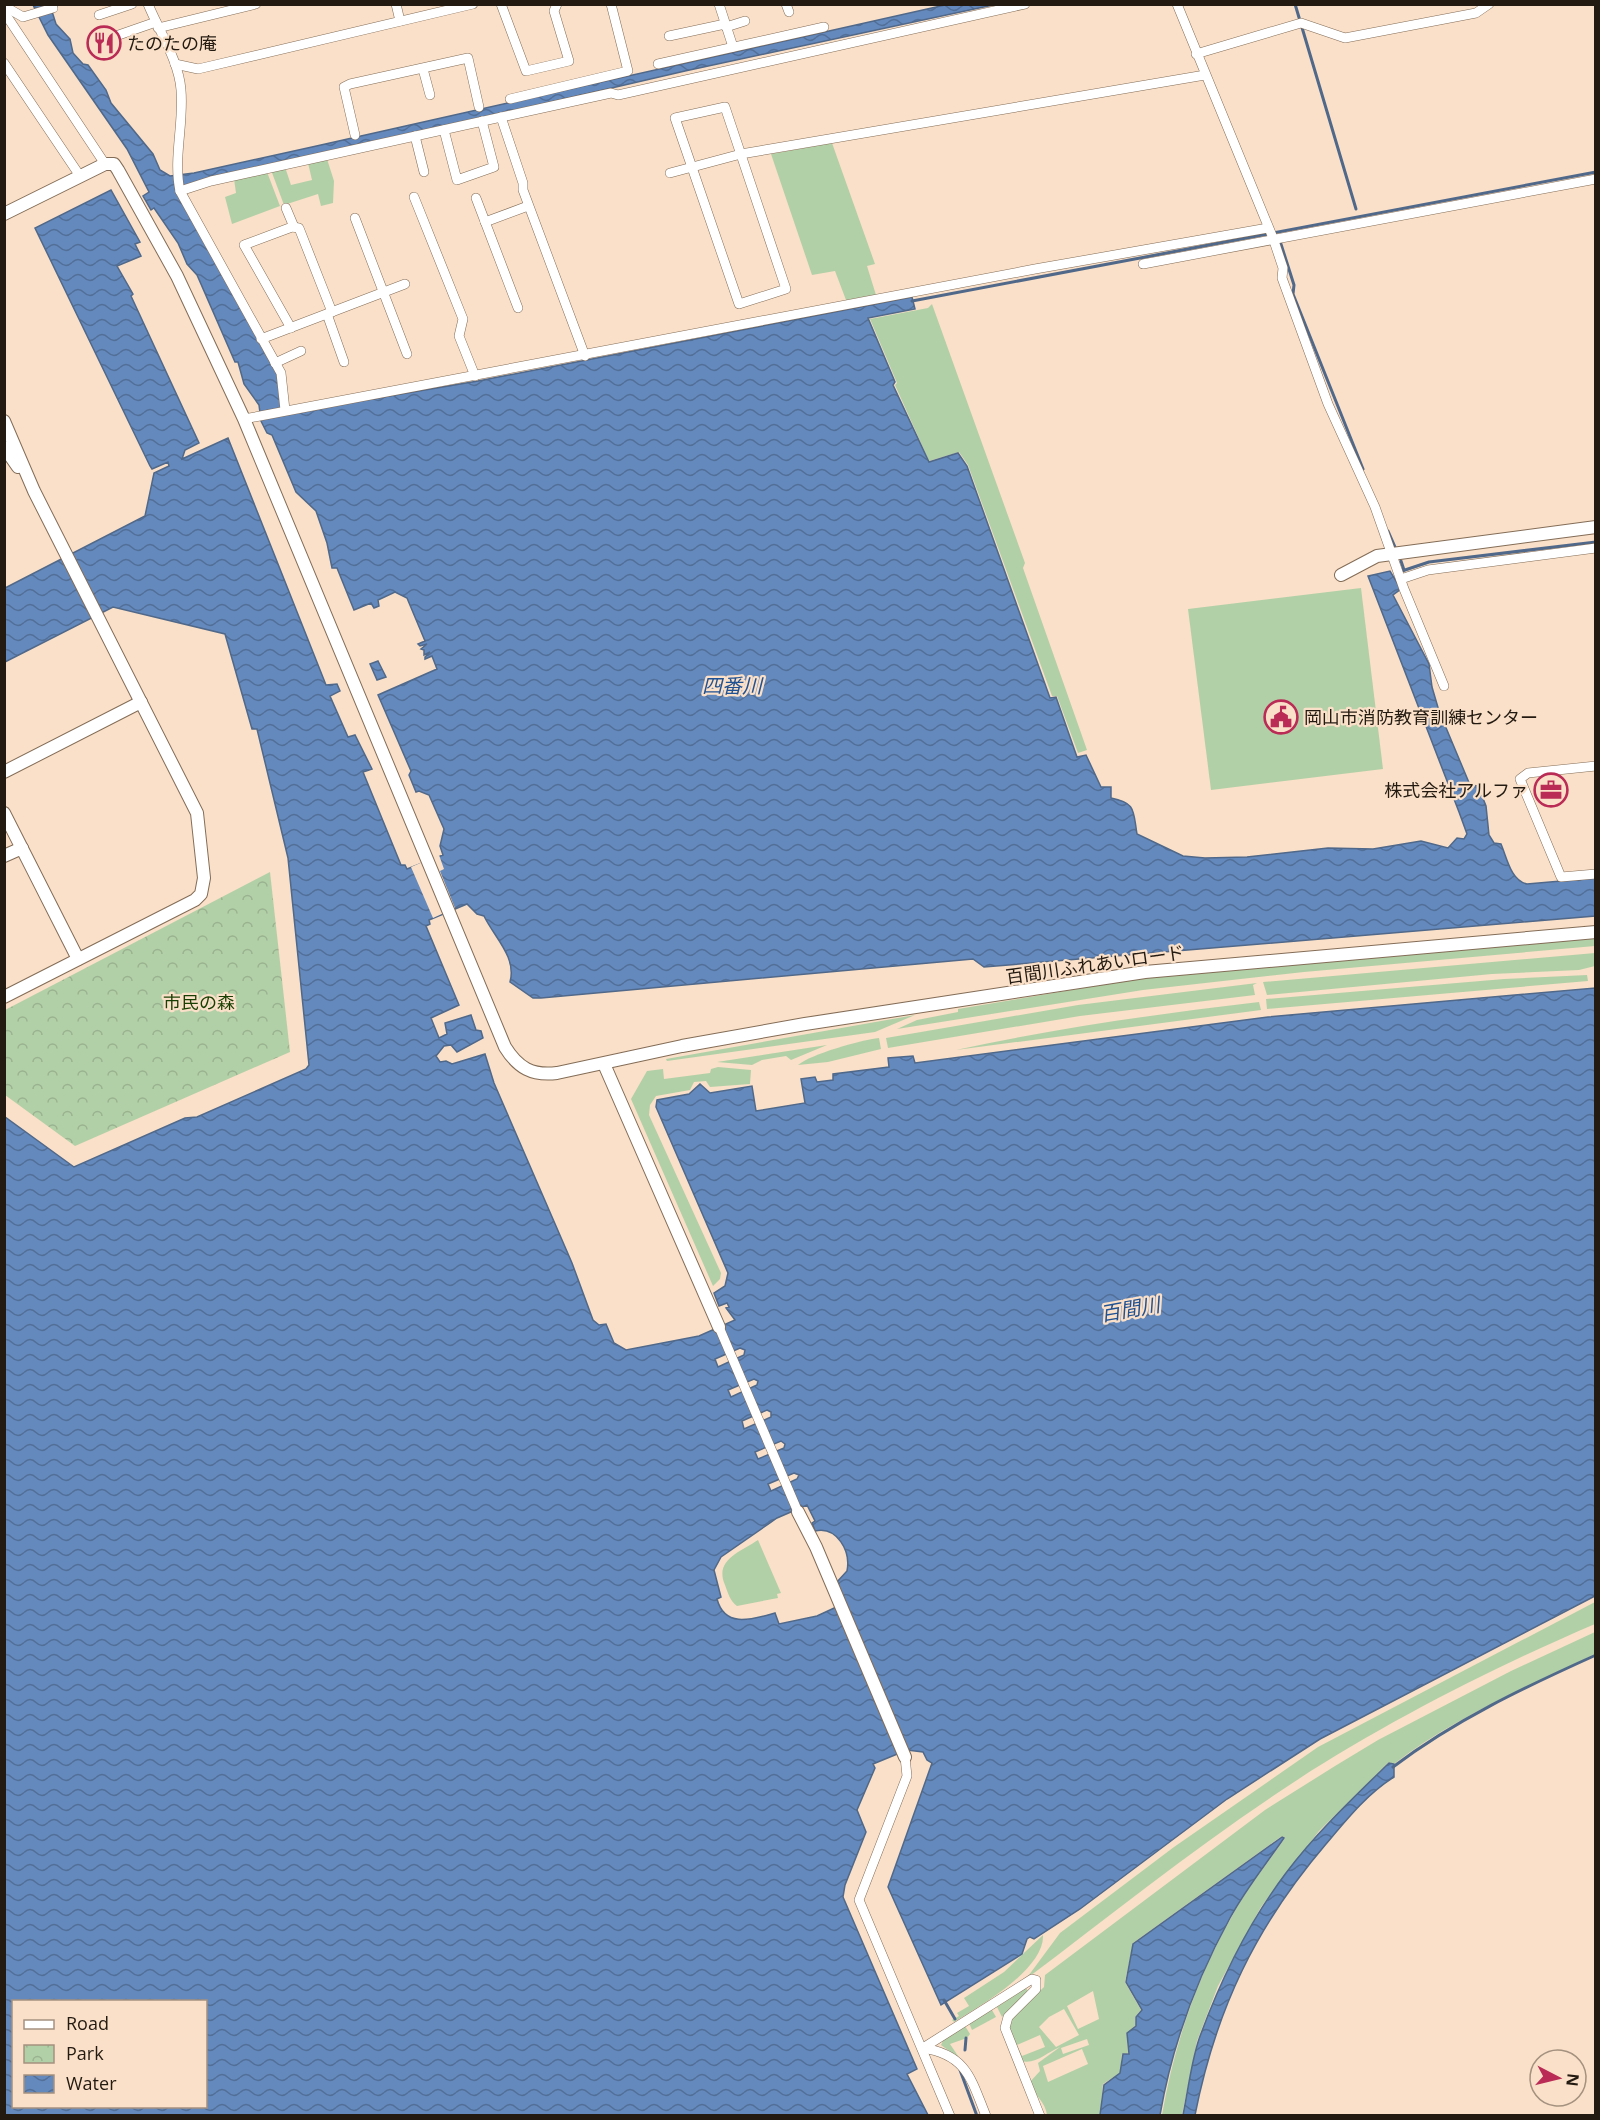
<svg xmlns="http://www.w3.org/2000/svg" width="1600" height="2120" viewBox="0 0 1600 2120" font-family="'Open Sans','Noto Sans JP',sans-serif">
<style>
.grass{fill:#b2d0a7;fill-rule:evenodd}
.park{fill:url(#park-crowns)}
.water{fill:url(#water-waves);stroke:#506889;stroke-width:1.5;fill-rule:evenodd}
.pier{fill:#fae0c8}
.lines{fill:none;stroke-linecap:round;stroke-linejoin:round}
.stream{stroke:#506889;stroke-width:3}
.minor-casing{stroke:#836c57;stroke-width:10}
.tertiary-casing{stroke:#836c57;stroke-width:14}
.minor{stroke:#fff;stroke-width:9}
.tertiary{stroke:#fff;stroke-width:12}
.labels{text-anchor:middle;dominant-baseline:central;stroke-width:4.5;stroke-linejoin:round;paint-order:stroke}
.poi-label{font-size:18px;fill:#231a11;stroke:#fae0c8;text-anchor:start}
.street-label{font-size:18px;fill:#231a11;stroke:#fae0c8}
.park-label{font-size:18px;fill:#183f03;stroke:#fae0c8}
.water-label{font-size:20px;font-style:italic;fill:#205192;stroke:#fae0c8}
</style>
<defs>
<pattern id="park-crowns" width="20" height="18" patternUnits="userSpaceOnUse" patternTransform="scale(1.5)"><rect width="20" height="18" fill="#b2d0a7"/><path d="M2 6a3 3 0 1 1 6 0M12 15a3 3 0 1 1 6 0" fill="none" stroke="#99b28f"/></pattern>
<pattern id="water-waves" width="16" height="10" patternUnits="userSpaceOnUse" patternTransform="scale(1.5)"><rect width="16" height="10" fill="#6489bd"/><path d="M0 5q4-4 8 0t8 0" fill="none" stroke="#526f98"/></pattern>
</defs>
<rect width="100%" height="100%" fill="#fae0c8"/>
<!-- grass -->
<g class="grass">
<path d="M832,143L875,264L867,266L876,295L846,300L835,271L812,275L771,154Z"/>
<path d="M327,159L334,181L333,203L321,206L318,194L284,205L271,170L285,167L291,185L312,180L308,163Z"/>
<path d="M267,172L280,206L232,224L225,197L236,193L234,179Z"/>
<path d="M932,304L1025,563L1023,568L1087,750L1078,753L1057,696H1052L968,465L959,452L929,461L895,385L897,383L870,319L928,308Z"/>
<path d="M1361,588L1383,769L1211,790L1188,609Z"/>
<path d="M1595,936V946L1304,972L1143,990L897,1029L917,1020L958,1012V1009L1191,970Z"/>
<path d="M1595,953V966L1579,970L1492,974L1267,995L1263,982Z"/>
<path d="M1587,975L1588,981L1267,1009L1266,999L1504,979Z"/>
<path d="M1257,983L1253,985L1255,995L1080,1016L888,1048L886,1038L1078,1005Z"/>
<path d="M1259,1002L1261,1010L956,1050C1057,1028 1157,1014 1259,1002Z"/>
<path d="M915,1015L875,1032L667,1061L666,1059Z"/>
<path d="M879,1038L881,1049L828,1062L798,1065C811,1054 861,1040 879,1038Z"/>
<path d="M827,1045L791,1060L786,1056L762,1060L752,1065L717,1062Z"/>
<path d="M718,1067L751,1070L750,1084L710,1087L706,1081L694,1082L690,1090L656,1096L650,1105L649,1115L721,1273L720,1279L713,1286L631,1099L647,1071L663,1069L664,1079L710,1073L711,1069Z"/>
<path d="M758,1540L781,1593L777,1594L778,1598L737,1606C730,1601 728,1593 725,1585C714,1560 740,1552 758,1540Z"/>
<path d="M1595,1602V1624C1492,1668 1376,1727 1282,1790C1194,1848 1111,1915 1026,1979L1060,1933L1174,1847L1318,1747Z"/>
<path d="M1595,1632V1654C1527,1687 1455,1717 1394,1764L1389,1762L1319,1831L1261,1907L1218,1986L1197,2041L1182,2115H1162C1174,2046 1196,1980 1231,1918C1246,1890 1267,1864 1285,1838L1282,1836L1133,1943L1125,1982L1141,2010L1135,2017L1136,2025L1127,2033L1128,2053L1122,2054L1120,2073L1103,2084L1100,2115H1047C1046,2103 1034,2094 1029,2083L1040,2071L1038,2063L1060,2047C1047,2052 1036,2065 1021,2061L1007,2026L1009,2020L1044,1987L1045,1975L1265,1810L1335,1766L1378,1740L1511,1671ZM1093,1991L1099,2019L1078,2029L1067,2006ZM1064,2009L1079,2035L1056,2047L1039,2027L1049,2017ZM1040,2035L1045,2047L1022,2056L1017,2045ZM1087,2039L1089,2045L1063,2054L1061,2048ZM1082,2049L1088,2064L1048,2082L1043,2066Z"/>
<path d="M1043,1935C1045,1969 979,2007 954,2022L952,2020L959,2016L957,2013L969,2006L964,1998L1004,1972Z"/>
<path d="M1026,1988L1029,1993L1002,2017L997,2007Z"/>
<path d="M992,2010L996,2017L972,2030L969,2023Z"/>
<path d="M965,2026L970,2034L967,2038L950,2044L960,2059L941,2045L944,2039Z"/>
</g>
<!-- park -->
<path class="park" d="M270,872L290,1052L75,1146L5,1095V1010Z"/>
<!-- water -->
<g class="water">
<path d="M33,5H50L56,24L70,39L73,53L83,64L88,65L106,90L111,103L153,154L160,170L170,176L194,173L312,147L945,5H993L685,71L176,189L279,376L282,414L478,381L912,297L915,309L868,318L895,382L893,385L929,462L958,453L967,466L1050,698L1056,697L1077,757L1086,755L1101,787H1111V798C1136,803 1133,810 1137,834L1183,856L1205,858L1247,857L1328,848L1373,849L1421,841L1448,848L1457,838L1464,839L1467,834L1459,812L1368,576L1390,571L1401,589L1393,595L1429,664L1432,687L1439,711L1470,785L1478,786L1486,806L1489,835L1494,843L1501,844C1507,858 1511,881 1527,884L1595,878V916L984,967L973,959L541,998H533L510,982C517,957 494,937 484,916L477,914L467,904L429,920L430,924L426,926L459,1005L431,1018L439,1038L447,1034L445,1023L471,1015L476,1030L481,1031L483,1038L457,1052L451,1045L444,1046L436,1056L440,1062L446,1061L452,1064L485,1054L494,1083L572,1263L593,1320L599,1325L606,1324L614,1343L626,1350L699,1336L735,1320L726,1308L729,1307L727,1303L719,1306L714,1293L725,1286L728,1273L656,1107L657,1100L689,1094L700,1084L710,1093L752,1086L756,1111L805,1103L801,1079L815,1077L817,1082L833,1080V1074L889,1067L888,1058L913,1056L915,1063L1268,1017L1595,988V1596L1320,1739L1227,1799L1080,1909L1034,1939L1030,1937L1027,1939L1022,1954L941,2005L888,1887L932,1763L927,1760L923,1752L907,1750L873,1764L875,1768L857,1810L866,1832L845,1885L843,1897L917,2069L907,2074L928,2115H5V1117L74,1167L185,1118L197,1117L306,1069L309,1065L288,858L257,729H252L225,634L113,607L5,662V588L145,516L154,473L169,466L168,462L152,469L150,466L35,228L111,190L140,242L135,244L141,256L117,266L133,294L131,296L199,443L185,450L182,459L228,438L326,685L337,684L340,691L330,696L348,737L355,735L372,769L363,772L401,865H405L407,869L443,855L440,846L444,829L429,795L419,791L416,792L409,775L411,771L378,695L437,669L432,656L425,659V657L430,652L424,655V650L421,649L427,644L420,646L418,644L425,641L407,598L395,592L378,600L379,606L374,608L371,603L354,610L337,568H332L327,543L316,511L296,492L272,435L267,433L261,421L259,405L244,384L238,362H235L197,275L187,264L178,243L154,208L151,210L143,196L149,192L127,149L48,35ZM740,1348L745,1350L744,1355L718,1367L715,1359ZM754,1379L758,1381L757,1385L731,1397L728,1390ZM767,1410L771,1412V1417L744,1429L742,1421ZM781,1441L785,1444L784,1448L758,1459L755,1452ZM794,1473L799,1475L797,1479L771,1491L768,1484ZM807,1505L815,1521L812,1523L815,1531C837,1526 851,1551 847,1571L837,1582L845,1603L817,1616L779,1624L775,1613C753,1619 725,1629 717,1599L721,1597L714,1570L721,1557L777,1518ZM14,2002H206V2106H14Z"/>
<path d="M378,661L386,677L377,680L370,664Z"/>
<path d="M1389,1763L1394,1764V1777C1367,1794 1347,1819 1326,1844C1256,1926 1216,2009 1195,2115H1183C1188,2091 1191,2063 1199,2039C1220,1981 1249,1922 1286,1873C1316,1833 1353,1798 1389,1763Z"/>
<path d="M1282,1837L1284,1838C1266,1864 1245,1890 1230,1918C1196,1980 1172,2046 1160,2115H1100L1104,2085L1120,2073L1123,2054H1129L1127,2033L1136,2026V2017L1142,2010L1126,1982L1133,1944Z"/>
</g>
<!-- pier -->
<path class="pier" d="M439,855L444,869L440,871L455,908L433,918L411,867Z"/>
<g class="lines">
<!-- stream -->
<g class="stream">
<path d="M1295,4L1356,209"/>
<path d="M1280,241L1294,285L1293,294L1363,469"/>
<path d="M912,301L1596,172"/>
<path d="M1388,531L1395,547"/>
<path d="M1401,561L1404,570"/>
<path d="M1399,572L1429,562L1596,542"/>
<path d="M1393,1767C1455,1720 1525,1687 1596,1655"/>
<path d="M944,2000L955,2019"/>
<path d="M965,2050L966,2038"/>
<path d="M960,2070L977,2116"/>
</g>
<defs>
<g id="minor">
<path d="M148,4C159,31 179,61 181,90C184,124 173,158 180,191L281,373L285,410"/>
<path d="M396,4L400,21"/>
<path d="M501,4L526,71L569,61L554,11L557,4"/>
<path d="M719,4L733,47"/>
<path d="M786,4L789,12"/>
<path d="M1177,4L1273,238L1283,268L1282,278L1328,404L1375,507L1404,589L1444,686"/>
<path d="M4,6L23,17L53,8L52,4"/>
<path d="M4,12L105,164"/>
<path d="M99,15L132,4"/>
<path d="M726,27L745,21"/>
<path d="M158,28L256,4"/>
<path d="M669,36L725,24"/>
<path d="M110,38L156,22"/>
<path d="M1196,54L1301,23L1345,38L1476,13L1489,4"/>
<path d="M4,63L80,176"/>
<path d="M175,64L198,69L473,4"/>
<path d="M658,64L824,27"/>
<path d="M423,69L430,95"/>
<path d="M510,99L628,71L611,4"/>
<path d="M725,107L786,289L739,304L675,118Z"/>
<path d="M501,117L523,183V190L585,356"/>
<path d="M444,130L457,180L494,167L482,121"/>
<path d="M355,135L344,87L350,84L468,58L479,107"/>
<path d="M415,136L424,172"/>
<path d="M670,173L741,154L1205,75"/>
<path d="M180,191L211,181L611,93L618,95L1025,4"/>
<path d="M414,197L463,319L459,336L475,376"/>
<path d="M476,198L518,308"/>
<path d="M286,208L294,227"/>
<path d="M355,218L407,354"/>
<path d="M485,222L528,206"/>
<path d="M1143,264L1596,179"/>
<path d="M327,314L344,362"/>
<path d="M291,328L244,245L292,227L299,228L332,312"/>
<path d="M261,339L405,284"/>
<path d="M275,363L301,351"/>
<path d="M244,419L1035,269L1268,228"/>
<path d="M1401,579L1428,570L1596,548"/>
<path d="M1596,766L1528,773L1520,779L1561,877L1596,874"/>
<path d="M719,1327L798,1512"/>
<path d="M905,1757L907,1776L859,1900L950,2116"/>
<path d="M923,2048L1032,1979L1036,1980V1989L1008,2017L1005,2028L1040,2116"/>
<path d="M923,2048C967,2055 971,2079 986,2116"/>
</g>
<g id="tertiary">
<path d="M4,214L105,164H114L118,170L177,276L244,419L505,1047C518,1068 532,1076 557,1073L682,1046L805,1024L1145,972L1596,932"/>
<path d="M4,421L34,491L197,813L204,878L201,894L195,900L4,997"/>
<path d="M4,447L18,467"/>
<path d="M1341,575L1377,556L1596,527"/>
<path d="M4,772L141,702"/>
<path d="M4,813L78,959"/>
<path d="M4,856L22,848"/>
<path d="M604,1064L719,1327"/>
<path d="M798,1512L816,1547L905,1757"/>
</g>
</defs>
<!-- minor casing -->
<use href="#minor" class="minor-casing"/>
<!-- tertiary casing -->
<use href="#tertiary" class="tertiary-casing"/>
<!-- minor -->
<use href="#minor" class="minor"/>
<!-- tertiary -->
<use href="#tertiary" class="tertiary"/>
</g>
<!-- icons -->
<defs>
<symbol id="restaurant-ring" viewBox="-11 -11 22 22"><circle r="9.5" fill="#fae0c8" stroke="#ba2b55" stroke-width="1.5"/><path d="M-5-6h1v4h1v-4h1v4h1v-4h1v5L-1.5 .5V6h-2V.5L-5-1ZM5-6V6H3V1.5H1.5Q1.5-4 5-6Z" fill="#ba2b55"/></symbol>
<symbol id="civic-ring" viewBox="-11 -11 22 22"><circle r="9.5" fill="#fae0c8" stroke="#ba2b55" stroke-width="1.5"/><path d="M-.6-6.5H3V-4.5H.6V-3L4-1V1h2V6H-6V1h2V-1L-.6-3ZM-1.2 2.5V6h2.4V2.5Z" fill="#ba2b55"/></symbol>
<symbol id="office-ring" viewBox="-11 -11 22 22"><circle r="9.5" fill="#fae0c8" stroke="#ba2b55" stroke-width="1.5"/><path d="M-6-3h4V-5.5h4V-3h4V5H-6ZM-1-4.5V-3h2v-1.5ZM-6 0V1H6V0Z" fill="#ba2b55"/></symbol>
</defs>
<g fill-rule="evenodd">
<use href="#restaurant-ring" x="85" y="24" width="38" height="38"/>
<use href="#civic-ring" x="1262" y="698" width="38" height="38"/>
<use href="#office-ring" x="1532" y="771" width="38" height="38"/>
</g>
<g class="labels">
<!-- poi labels -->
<g class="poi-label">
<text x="127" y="43">たのたの庵</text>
<text x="1304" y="717">岡山市消防教育訓練センター</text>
<text x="1528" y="790" text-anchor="end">株式会社アルファ</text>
</g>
<!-- street labels -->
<g class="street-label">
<text transform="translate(1095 964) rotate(-8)">百間川ふれあいロード</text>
</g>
<!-- park labels -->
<g class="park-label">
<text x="199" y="1002">市民の森</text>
</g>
<!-- water labels -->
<g class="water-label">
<text x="732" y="685">四番川</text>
<text transform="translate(1130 1309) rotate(-10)">百間川</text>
</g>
</g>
<!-- border -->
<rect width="1600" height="2120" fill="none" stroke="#231a11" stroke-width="12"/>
<!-- legend -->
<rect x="12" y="2000" width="195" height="108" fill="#fae0c8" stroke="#a4917f" stroke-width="1.5"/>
<rect x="24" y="2020" width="30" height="9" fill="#ffffff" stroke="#a4917f" stroke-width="1.5"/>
<text x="66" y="2030" font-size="18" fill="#231a11">Road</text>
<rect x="24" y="2045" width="30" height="18" fill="url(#park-crowns)" stroke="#a4917f" stroke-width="1.5"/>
<text x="66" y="2060" font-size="18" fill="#231a11">Park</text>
<rect x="24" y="2075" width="30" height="18" fill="url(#water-waves)" stroke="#a4917f" stroke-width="1.5"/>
<text x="66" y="2090" font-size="18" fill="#231a11">Water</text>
<!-- north arrow -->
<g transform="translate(1558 2078) rotate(97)"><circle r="28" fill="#fae0c8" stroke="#a4917f" stroke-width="1.5"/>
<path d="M0-4.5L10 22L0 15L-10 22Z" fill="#ba2b55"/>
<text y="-9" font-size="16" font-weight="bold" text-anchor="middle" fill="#231a11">N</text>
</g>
</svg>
